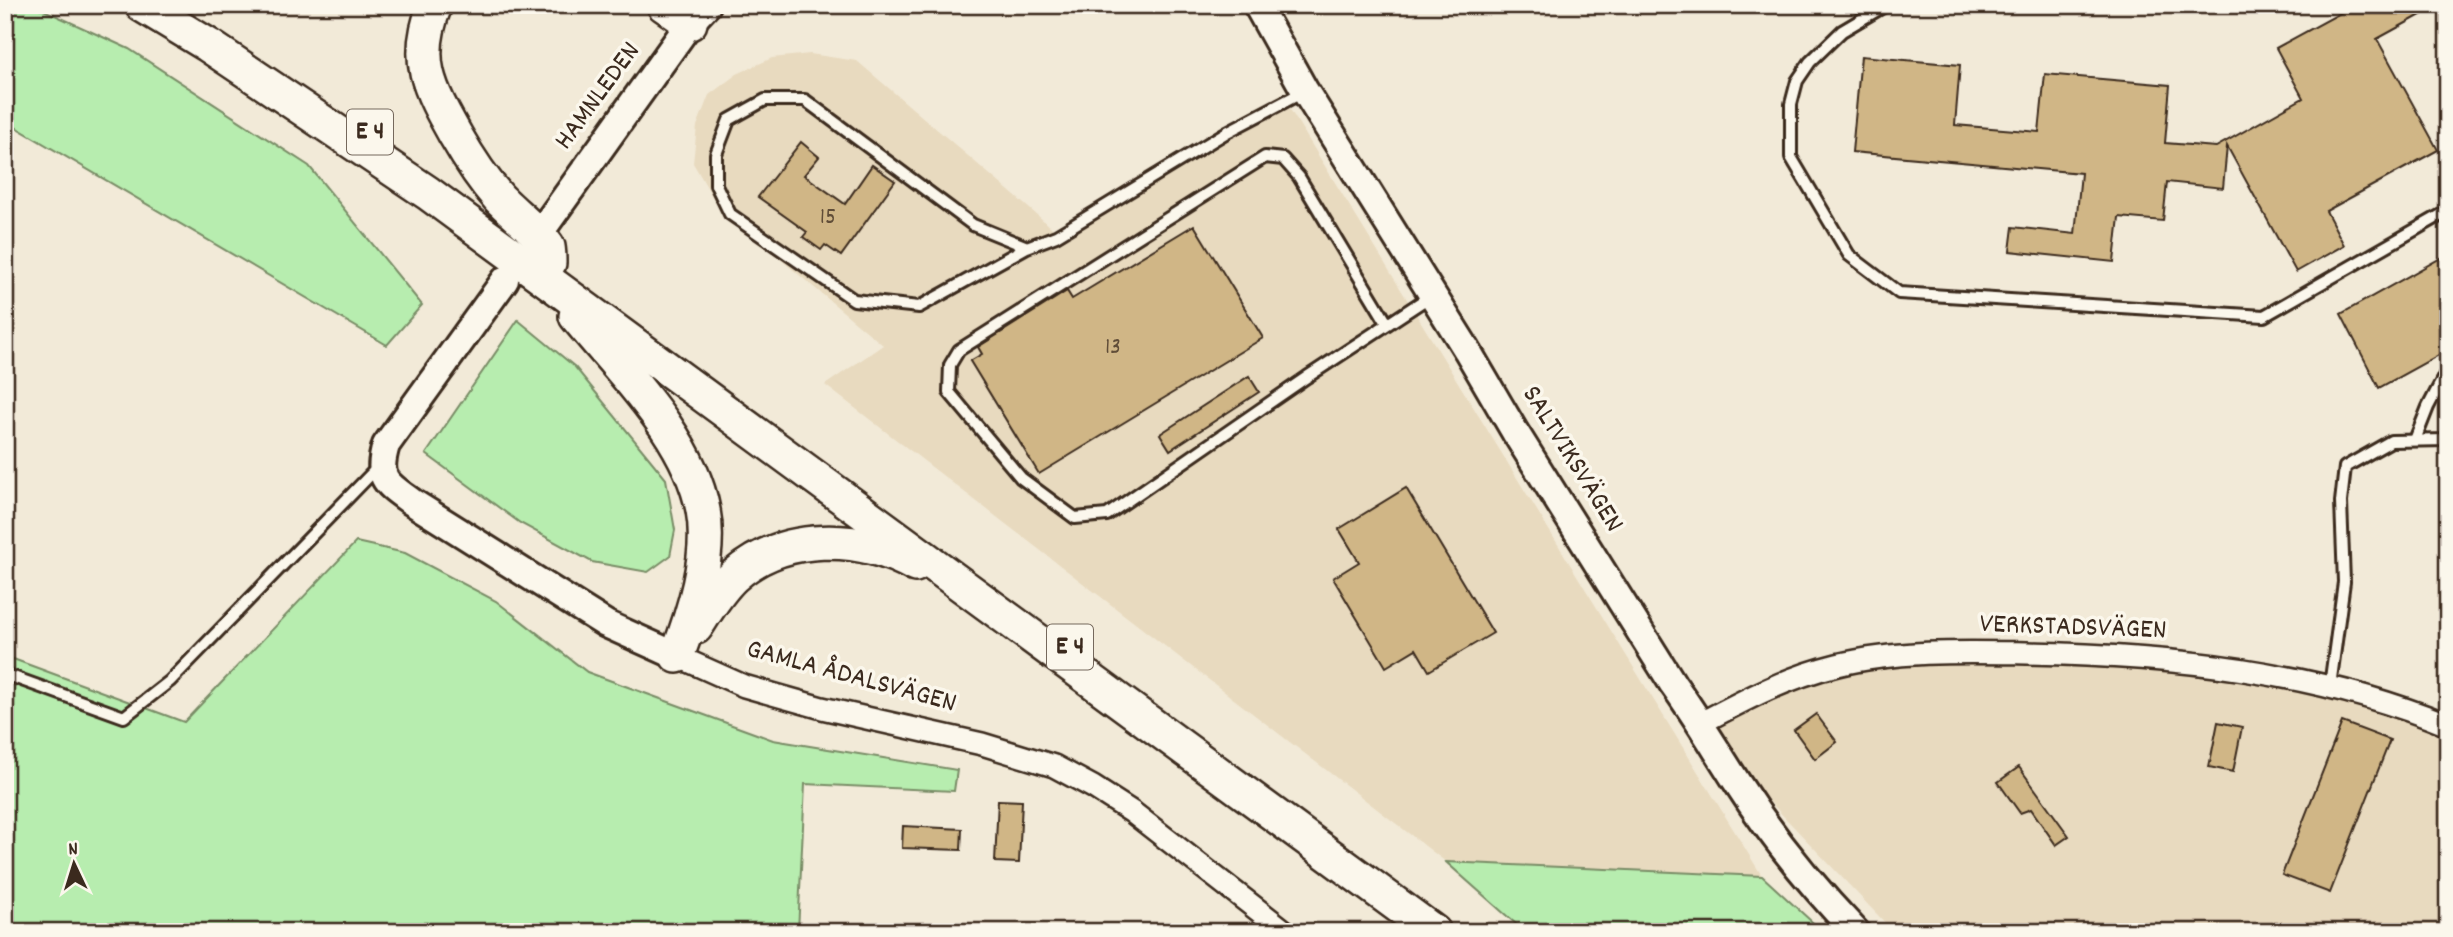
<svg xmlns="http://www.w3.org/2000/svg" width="2453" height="937" viewBox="0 0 2453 937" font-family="Dekko,sans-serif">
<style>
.built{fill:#e8dabf}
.green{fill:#b7edaf;stroke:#798c66;stroke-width:2}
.building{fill:#d0b686;stroke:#3b2a1e;stroke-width:2}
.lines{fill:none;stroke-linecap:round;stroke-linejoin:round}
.service-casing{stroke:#3b2a1e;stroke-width:16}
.minor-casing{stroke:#3b2a1e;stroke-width:26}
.tertiary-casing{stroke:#3b2a1e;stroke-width:32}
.trunk-casing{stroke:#3b2a1e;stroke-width:38}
.service{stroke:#fbf7ec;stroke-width:10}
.minor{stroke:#fbf7ec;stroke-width:21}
.tertiary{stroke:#fbf7ec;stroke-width:26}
.trunk{stroke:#fbf7ec;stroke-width:33}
.labels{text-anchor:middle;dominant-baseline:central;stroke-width:7;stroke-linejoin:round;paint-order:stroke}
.number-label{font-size:24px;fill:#604d38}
.shield{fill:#fbf7ec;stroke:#75685c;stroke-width:2}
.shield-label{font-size:26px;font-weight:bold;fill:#3b2a1e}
.street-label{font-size:28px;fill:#3b2a1e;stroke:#fbf7ec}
</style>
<rect width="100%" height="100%" fill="#f2ead8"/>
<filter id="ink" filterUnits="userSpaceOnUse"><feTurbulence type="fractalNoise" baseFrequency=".0143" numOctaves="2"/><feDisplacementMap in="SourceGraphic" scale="14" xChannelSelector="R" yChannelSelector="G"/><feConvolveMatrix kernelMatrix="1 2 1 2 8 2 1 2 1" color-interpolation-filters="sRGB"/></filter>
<g filter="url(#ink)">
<!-- built -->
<g class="built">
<path d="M810,54L857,61L1058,233L1283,98L1762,876L1446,862L825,385L883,345L719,208L693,163L697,126L709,95L737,74L772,58Z"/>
<path d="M1908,646L2176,657L2448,720V932H1894L1688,716L1734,692L1801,665L1854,650Z"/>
</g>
<!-- green -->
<g class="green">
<path d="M5,5H33L129,49L309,166L422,305L387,345L10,124L5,134Z"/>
<path d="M518,320L575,367L666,479L675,530L670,556L648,572L592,562L520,523L426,454Z"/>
<path d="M356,542L405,553L496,601L587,672L773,740L957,770L954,791L805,784L798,932H5V656L184,722Z"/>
<path d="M1446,862L1762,876L1823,932H1525Z"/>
</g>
<!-- building -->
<g class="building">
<path d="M2355,5H2439L2377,39L2438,150L2326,211L2344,245L2296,272L2227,146L2223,188L2167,182L2163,221L2119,217L2114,262L2010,251L2013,227L2075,234L2081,173L1852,152L1861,56L1960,65L1955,125L2039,132L2045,74L2170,85L2165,143L2216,147L2303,98L2276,48Z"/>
<path d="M801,142L819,157L804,175L845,204L872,165L895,181L841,256L825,245L821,250L803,237L807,232L758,197Z"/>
<path d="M1194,225L1263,338L1039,474L970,361L982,354L978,347L1067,291L1072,299Z"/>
<path d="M2448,254V350L2379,388L2341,314Z"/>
<path d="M1249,376L1259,392L1170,450L1160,434Z"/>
<path d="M1406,488L1493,633L1429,671L1416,649L1386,667L1333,578L1359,562L1339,529Z"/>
<path d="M1816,714L1837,742L1815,759L1794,730Z"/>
<path d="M2218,722L2242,727L2233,772L2209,767Z"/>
<path d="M2342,722L2390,740L2330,893L2282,875Z"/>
<path d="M2019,767L2069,836L2056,845L2031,809L2020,813L1998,782Z"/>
<path d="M998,800L1022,801L1019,863L995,862Z"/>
<path d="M903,826L962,829L961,850L902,848Z"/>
</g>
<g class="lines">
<defs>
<g id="service">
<path d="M1886,5L1842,31L1810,62L1797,81L1791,104V157L1849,255L1899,293L2264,316L2448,211"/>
<path d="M1027,247L973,225L805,100H765L729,120L716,154V185L730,214L854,300L919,307L1027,247L1056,236L1227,132L1305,91"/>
<path d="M1387,323L1299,177L1283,159L1265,157L959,350L950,365L949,392L1021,478L1075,518L1107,515L1307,377L1432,295"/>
<path d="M2415,440L2428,407L2448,369"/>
<path d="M5,674L124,717L170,681L378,467"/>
<path d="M2330,686L2344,582L2341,502L2345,467L2391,441L2448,440"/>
</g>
<g id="minor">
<path d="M677,656L744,686L822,708L982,744L1054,766L1093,787L1132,812L1286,932"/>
<path d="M1701,723C1746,699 1788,677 1837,665C1898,650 1965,652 2027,653C2171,656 2313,670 2448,725"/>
</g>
<g id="tertiary">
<path d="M1257,5L1305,91L1467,350L1515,432L1673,684C1696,716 1716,750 1738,784C1772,837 1812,886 1856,932"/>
<path d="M544,227L690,23L707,5"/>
<path d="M505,280L386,445C376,479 386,483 412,502L606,624L677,656"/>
</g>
<g id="trunk">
<path d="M142,5L208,45L428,193L1434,932"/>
<path d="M435,5C413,60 429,88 456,136C468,157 483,180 499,198C508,208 544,238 548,247C549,252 549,259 549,263"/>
<path d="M664,5L690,23"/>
<path d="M576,316C622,373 689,436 703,510C712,556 693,614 677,656"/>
<path d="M696,627C707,610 718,591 734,576C784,532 860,534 915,565"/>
</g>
</defs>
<!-- service casing -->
<use href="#service" class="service-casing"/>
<!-- minor casing -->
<use href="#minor" class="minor-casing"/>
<!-- tertiary casing -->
<use href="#tertiary" class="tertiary-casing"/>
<!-- trunk casing -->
<use href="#trunk" class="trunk-casing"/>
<!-- service -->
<use href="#service" class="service"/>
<!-- minor -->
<use href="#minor" class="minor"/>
<!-- tertiary -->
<use href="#tertiary" class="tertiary"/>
<!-- trunk -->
<use href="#trunk" class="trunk"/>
</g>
</g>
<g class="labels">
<!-- number labels -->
<g class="number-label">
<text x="828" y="218">15</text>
<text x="1113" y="348">13</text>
</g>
<!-- shield labels -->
<g class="shield">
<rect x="347" y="109.5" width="46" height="45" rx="5"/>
<rect x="1047" y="624.5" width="46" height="45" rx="5"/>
</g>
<g class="shield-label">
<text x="370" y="132">E 4</text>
<text x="1070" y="647">E 4</text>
</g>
<!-- street labels -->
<g class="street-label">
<text transform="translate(599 97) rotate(-54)">HAMNLEDEN</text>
<text transform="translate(1571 460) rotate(58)">SALTVIKSVÄGEN</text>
<text transform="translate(2073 629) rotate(2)">VERKSTADSVÄGEN</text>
<text transform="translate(851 678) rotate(15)">GAMLA ÅDALSVÄGEN</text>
</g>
</g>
<!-- margin -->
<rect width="2453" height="937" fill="none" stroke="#fbf7ec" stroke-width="28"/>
<rect x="14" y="14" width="2425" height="909" fill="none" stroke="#3b2a1e" stroke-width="2.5" filter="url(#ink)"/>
<!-- north arrow -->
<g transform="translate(74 864) rotate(356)" stroke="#fbf7ec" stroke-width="5" paint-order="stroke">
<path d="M0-5L12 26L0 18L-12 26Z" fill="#3b2a1e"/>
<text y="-10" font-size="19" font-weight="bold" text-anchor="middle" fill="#3b2a1e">N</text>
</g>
</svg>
